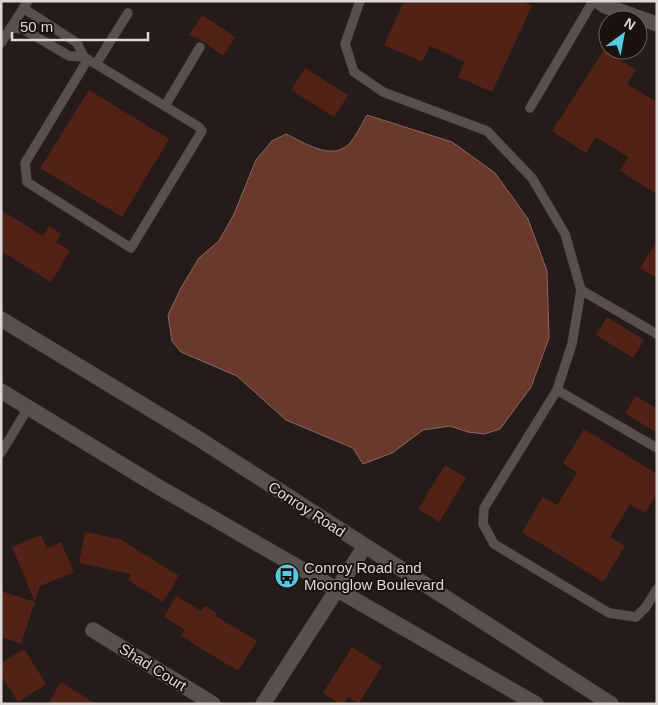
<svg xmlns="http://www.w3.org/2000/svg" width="658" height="705" viewBox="0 0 658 705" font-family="Arial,sans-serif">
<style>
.water{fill:#6a382c;stroke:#8d685f}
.building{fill:#522217}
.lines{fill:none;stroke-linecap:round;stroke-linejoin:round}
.service-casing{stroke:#403837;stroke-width:10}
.minor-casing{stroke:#403837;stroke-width:16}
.secondary-casing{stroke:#403837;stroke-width:16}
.service{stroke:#5a4f4c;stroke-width:9}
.minor{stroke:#5a4f4c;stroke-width:15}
.secondary{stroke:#5a4f4c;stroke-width:15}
.labels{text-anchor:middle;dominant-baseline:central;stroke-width:4;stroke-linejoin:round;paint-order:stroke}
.street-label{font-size:15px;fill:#ded7d5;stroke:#1b1210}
.poi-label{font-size:15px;fill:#ded7d5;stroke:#1b1210;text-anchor:start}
</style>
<rect width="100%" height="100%" fill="#251b19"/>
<!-- water -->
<path class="water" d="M367,115L452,142L495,173L528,219L547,271L549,338L531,387L500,429L484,434L468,432L450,426L423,430L392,453L363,464L353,448L286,420L237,376L181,352L172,341L168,315L181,288L199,258L219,241L234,214L256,160L272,141L286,134C303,142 331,161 348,145C355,139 362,123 367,115Z"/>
<!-- building -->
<g class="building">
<path d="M404,1H522L532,6L492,92L458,77L465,62L430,46L422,62L384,45Z"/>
<path d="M202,15L235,37L223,56L204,42L189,35Z"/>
<path d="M604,50L636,70L627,84L657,102V194L620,171L628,157L596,137L586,153L552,131Z"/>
<path d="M305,68L348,95L334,117L291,90Z"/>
<path d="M89,90L169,139L122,217L40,168Z"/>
<path d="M1,210L43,236L49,226L61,234L56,242L70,251L51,282L1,251Z"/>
<path d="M657,241V278L640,268Z"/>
<path d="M607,317L644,340L633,358L596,335Z"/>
<path d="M636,396L657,409V433L625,413Z"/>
<path d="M584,429L657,474V493L645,513L630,504L610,537L625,546L603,582L522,532L543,497L557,505L577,473L563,463Z"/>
<path d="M445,465L466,478L439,522L418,509Z"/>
<path d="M85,532L120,539L179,576L163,602L128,580L131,574L79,563Z"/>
<path d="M41,535L47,548L61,542L74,572L40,586L21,644L1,637V591L35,602L12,547Z"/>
<path d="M176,596L201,611L205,606L217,613L216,616L257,641L238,671L181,636L185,630L164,617Z"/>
<path d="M352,647L382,666L359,703L348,697L344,704H340L323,693Z"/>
<path d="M24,649L46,684L18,702L1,675V663Z"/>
<path d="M61,682L96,704H48Z"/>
</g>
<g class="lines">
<defs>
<g id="service">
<path d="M360,1L345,44L354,72L383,92L487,131L532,178L565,234L581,290L572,344L557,390L484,508L483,524L494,544L609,613L636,617L646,607L657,589"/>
<path d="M10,28L23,29L69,56L84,57L77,43L23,8"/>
<path d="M1,43L28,1"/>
<path d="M88,59L25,163L27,182L131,248L202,131L199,127L96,64"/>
<path d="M92,62L96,64L128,13"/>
<path d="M165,106L200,47"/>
<path d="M530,108L593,1"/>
<path d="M581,290L657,334"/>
<path d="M557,390L657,448"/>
<path d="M1,453L28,408"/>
</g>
<g id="minor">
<path d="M598,1L605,6L657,24"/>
<path d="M93,630L213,704"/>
<path d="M263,704L365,546"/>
</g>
<g id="secondary">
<path d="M1,319L196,437L611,704"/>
<path d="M1,391L157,486L536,704"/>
</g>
</defs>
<!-- service casing -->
<use href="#service" class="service-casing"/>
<!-- minor casing -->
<use href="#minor" class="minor-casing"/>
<!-- secondary casing -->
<use href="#secondary" class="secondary-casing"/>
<!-- service -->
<use href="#service" class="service"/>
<!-- minor -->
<use href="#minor" class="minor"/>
<!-- secondary -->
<use href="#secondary" class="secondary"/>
</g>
<!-- icons -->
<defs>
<symbol id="bus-disc" viewBox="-11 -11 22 22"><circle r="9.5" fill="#57c9e2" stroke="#1b1210"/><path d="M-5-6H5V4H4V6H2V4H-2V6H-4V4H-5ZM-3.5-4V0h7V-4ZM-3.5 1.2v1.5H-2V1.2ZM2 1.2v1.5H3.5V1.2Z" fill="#111"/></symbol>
</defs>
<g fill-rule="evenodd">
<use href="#bus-disc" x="273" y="562" width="28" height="28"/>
</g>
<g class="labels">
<!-- street labels -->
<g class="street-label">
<text transform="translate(307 509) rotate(33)">Conroy Road</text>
<text transform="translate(153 667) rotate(32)">Shad Court</text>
</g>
<!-- poi labels -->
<g class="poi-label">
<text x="304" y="567">Conroy Road and<tspan x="304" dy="17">Moonglow Boulevard</tspan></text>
</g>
</g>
<!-- border -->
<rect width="658" height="705" fill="none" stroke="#ded7d5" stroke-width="5"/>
<!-- north arrow -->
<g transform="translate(623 35) rotate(32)"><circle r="24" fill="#1b1210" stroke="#69615f"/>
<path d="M0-4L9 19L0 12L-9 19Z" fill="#57c9e2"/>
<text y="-8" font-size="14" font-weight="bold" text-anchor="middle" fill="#ded7d5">N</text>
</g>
<!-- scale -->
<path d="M12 32v8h136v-8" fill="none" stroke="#ded7d5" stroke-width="2.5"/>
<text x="20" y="32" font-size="15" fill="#ded7d5" stroke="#1b1210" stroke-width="4" paint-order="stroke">50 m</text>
</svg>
